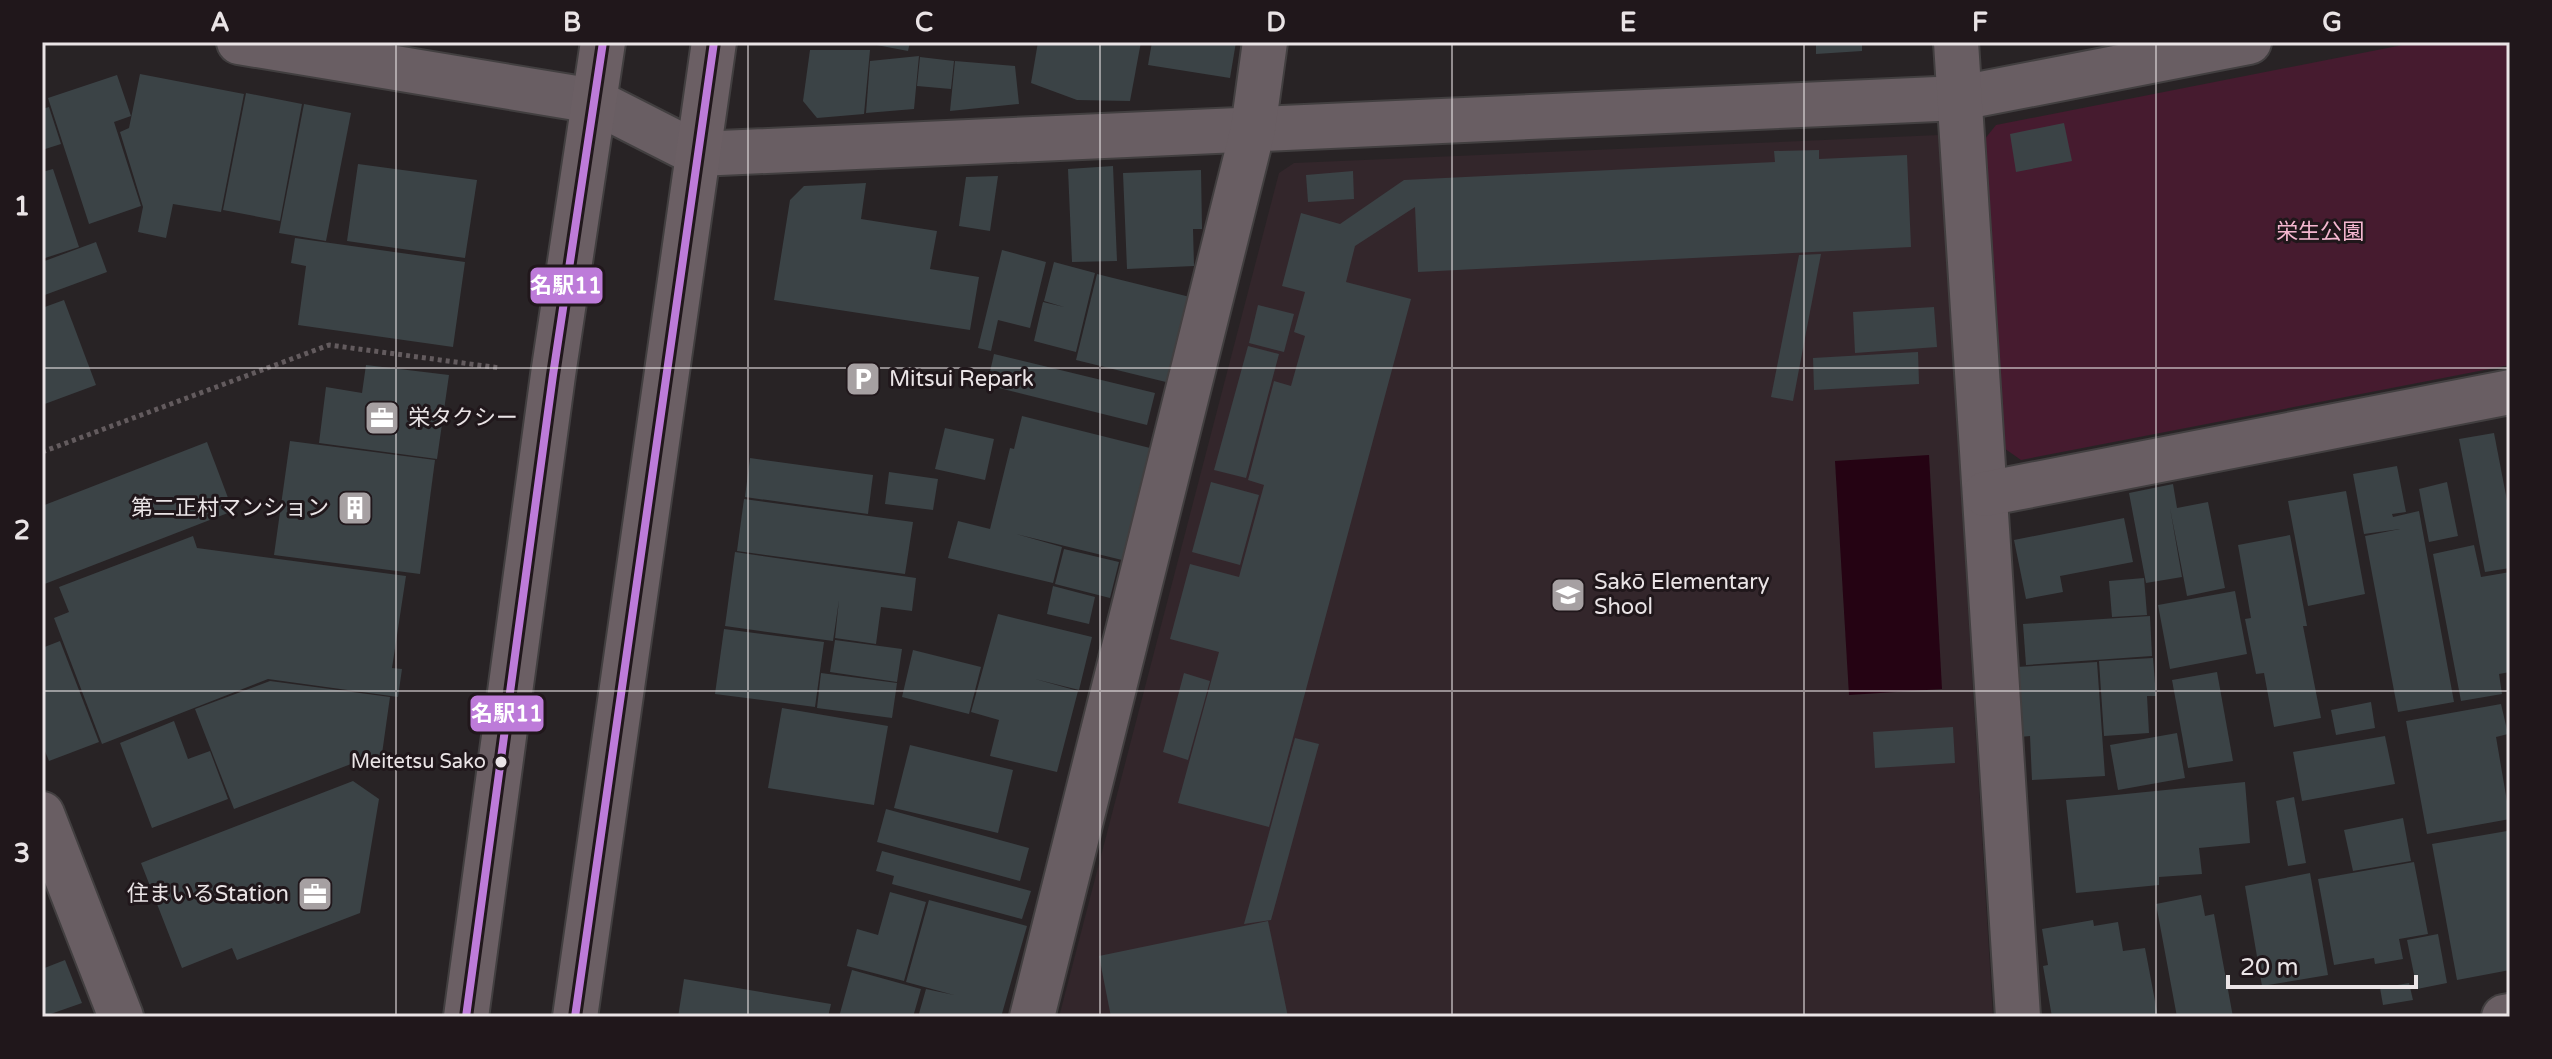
<svg xmlns="http://www.w3.org/2000/svg" width="2552" height="1059" viewBox="0 0 2552 1059" font-family="'Varela Round','Noto Sans JP',sans-serif">
<style>
.built{fill:#33262b}
.green{fill:#461b2f}
.water{fill:#250313}
.building{fill:#3b4346}
.lines{fill:none;stroke-linecap:round;stroke-linejoin:round}
.minor-casing{stroke:#423f40;stroke-width:48}
.primary-casing{stroke:#423f40;stroke-width:48}
.path{stroke:#635b5e;stroke-width:5;stroke-dasharray:4 4;stroke-linecap:butt}
.minor{stroke:#695e63;stroke-width:44}
.primary{stroke:#6b5f64;stroke-width:44}
.bus-1-casing{stroke:#20171b;stroke-width:14}
.bus-1{stroke:#bd7bd9;stroke-width:8}
.grid{fill:none;stroke:#eae4e6;stroke-width:2;stroke-opacity:0.55}
.bus-dot{fill:#eae4e6;stroke:#20171b;stroke-width:3}
.labels{text-anchor:middle;dominant-baseline:central;stroke-width:6;stroke-linejoin:round;paint-order:stroke}
.bus-label{font-size:20px;fill:#eae4e6;stroke:#20171b;text-anchor:end}
.park-label{font-size:22px;fill:#f5b7d0;stroke:#20171b}
.poi-label{font-size:22px;fill:#eae4e6;stroke:#20171b;text-anchor:start}
.line-badge{stroke:#20171b;stroke-width:3}
.badge-label{font-size:22px;text-anchor:middle;font-weight:bold;fill:#fff}
.neatline{fill:none;stroke:#eae4e6;stroke-width:3}
.grid-label{font-size:26px;text-anchor:middle;font-weight:bold;fill:#eae4e6}
</style>
<rect width="100%" height="100%" fill="#282325"/>
<!-- built -->
<path class="built" d="M1939,135L1993,1017H1059L1279,173L1294,163Z"/>
<!-- green -->
<path class="green" d="M2418,42H2510V365L2021,460L2001,446L1984,140L1996,125Z"/>
<!-- water -->
<path class="water" d="M1929,455L1942,689L1849,695L1835,461Z"/>
<!-- building -->
<g class="building">
<path d="M861,42H910L908,51Z"/>
<path d="M1038,42H1141L1130,101L1077,100L1031,83Z"/>
<path d="M1152,42H1236L1230,78L1148,65Z"/>
<path d="M1816,42H1862V51L1816,54Z"/>
<path d="M810,50H870L864,114L817,118L803,101Z"/>
<path d="M919,56L914,109L866,113L870,61Z"/>
<path d="M920,57L954,61L951,89L917,86Z"/>
<path d="M955,61L1015,66L1019,104L950,111Z"/>
<path d="M140,74L244,94L221,212L173,204L166,238L138,232L143,207L120,132L129,128Z"/>
<path d="M117,75L131,116L114,122L141,206L89,224L48,98Z"/>
<path d="M246,93L302,104L280,221L223,210Z"/>
<path d="M304,104L351,113L326,241L279,233Z"/>
<path d="M49,107L61,144L42,150V109Z"/>
<path d="M2064,123L2072,161L2016,172L2010,134Z"/>
<path d="M1819,150V159L1907,155L1911,247L1418,272L1415,207L1355,246L1346,282L1411,299L1269,827L1178,803L1219,652L1170,639L1190,564L1239,577L1264,485L1248,480L1274,381L1291,386L1305,336L1294,332L1305,292L1282,286L1301,213L1340,224L1404,180L1775,162L1774,151Z"/>
<path d="M358,164L477,180L465,258L347,241Z"/>
<path d="M1113,166L1117,261L1072,262L1068,169Z"/>
<path d="M53,169L79,247L42,259V172Z"/>
<path d="M1201,170L1202,229H1193L1194,266L1127,269L1123,173Z"/>
<path d="M1353,171L1354,199L1308,202L1306,175Z"/>
<path d="M998,176L990,231L959,226L966,177Z"/>
<path d="M866,183L861,219L937,231L930,269L979,277L970,330L774,300L790,200L804,186Z"/>
<path d="M295,238L465,262L453,347L298,325L306,266L291,263Z"/>
<path d="M96,242L107,272L42,296V262Z"/>
<path d="M1002,250L1046,262L1030,328L998,320L991,351L978,348Z"/>
<path d="M1821,254L1793,401L1771,397L1799,255Z"/>
<path d="M1054,262L1095,273L1076,352L1034,341L1043,302L1064,307L1044,301Z"/>
<path d="M1097,274L1190,297L1170,383L1076,360Z"/>
<path d="M64,300L96,385L42,405V308Z"/>
<path d="M1258,305L1294,314L1284,352L1249,343Z"/>
<path d="M1934,307L1937,347L1855,353L1853,312Z"/>
<path d="M1248,346L1279,354L1246,478L1214,470Z"/>
<path d="M1918,352L1919,384L1814,390L1813,358Z"/>
<path d="M994,354L1155,393L1147,425L987,385Z"/>
<path d="M366,365L449,375L437,459L319,443L326,387L362,393Z"/>
<path d="M1022,416L1150,448L1122,560L1016,534L1062,547L1053,583L948,558L958,521L990,529L1010,448L1014,449Z"/>
<path d="M945,428L994,439L985,480L935,469Z"/>
<path d="M2494,433L2510,516V568L2485,572L2459,439Z"/>
<path d="M290,441L435,460L420,574L274,555Z"/>
<path d="M207,442L233,511L42,585V506Z"/>
<path d="M750,458L873,475L868,514L745,497Z"/>
<path d="M2397,466L2406,512L2392,514L2393,517L2419,511L2454,702L2398,712L2365,536L2400,529L2364,534L2353,474Z"/>
<path d="M889,472L938,479L933,510L885,504Z"/>
<path d="M1211,482L1259,495L1240,565L1192,552Z"/>
<path d="M2447,482L2458,536L2429,542L2419,489Z"/>
<path d="M2173,484L2177,508L2208,502L2225,588L2187,596L2170,508L2182,577L2146,583L2129,493Z"/>
<path d="M2346,491L2365,594L2308,606L2288,501Z"/>
<path d="M744,499L913,522L905,574L737,551Z"/>
<path d="M2124,518L2133,562L2060,576L2063,592L2026,599L2014,540Z"/>
<path d="M2290,535L2307,626H2303L2321,718L2274,727L2264,673L2256,674L2245,619L2251,618L2238,545Z"/>
<path d="M193,536L197,548L406,576L392,668L402,669L398,697L268,679L102,744L54,618L69,612L59,587Z"/>
<path d="M2474,545L2481,577L2510,572V672L2499,674L2502,694L2461,701L2433,554Z"/>
<path d="M1064,549L1119,562L1110,598L1055,584Z"/>
<path d="M735,552L916,578L912,611L881,607L876,644L835,638L839,600L833,641L725,626Z"/>
<path d="M2144,578L2147,615L2112,617L2109,581Z"/>
<path d="M1053,586L1095,597L1089,624L1047,614Z"/>
<path d="M2235,591L2247,654L2170,669L2158,605Z"/>
<path d="M998,614L1092,637L1079,690L1035,679L1078,691L1057,772L990,756L999,720L971,712Z"/>
<path d="M2150,616L2152,656L2026,665L2023,624Z"/>
<path d="M724,629L824,642L815,707L715,694Z"/>
<path d="M835,640L902,649L897,682L830,672Z"/>
<path d="M60,641L99,742L49,761L42,744V648Z"/>
<path d="M913,650L981,667L969,714L902,697Z"/>
<path d="M2153,658L2156,696H2147L2149,733L2104,736L2099,661Z"/>
<path d="M2097,662L2105,776L2032,780L2030,736L2020,737L2016,667Z"/>
<path d="M2217,672L2233,761L2188,768L2172,680Z"/>
<path d="M821,673L897,683L892,718L817,708Z"/>
<path d="M1184,673L1210,681L1188,760L1163,752Z"/>
<path d="M270,681L390,697L380,768L351,764L234,809L195,709Z"/>
<path d="M2371,702L2375,728L2336,735L2331,710Z"/>
<path d="M2501,704L2508,734L2496,737L2510,819L2427,834L2406,721Z"/>
<path d="M782,708L888,726L874,805L768,788Z"/>
<path d="M174,721L188,759L210,751L228,799L152,828L120,743Z"/>
<path d="M1953,727L1955,763L1875,768L1873,732Z"/>
<path d="M2177,733L2185,778L2118,790L2110,745Z"/>
<path d="M2385,736L2395,784L2302,801L2293,752Z"/>
<path d="M1295,738L1319,744L1271,920L1244,924Z"/>
<path d="M910,745L1013,770L998,833L894,808Z"/>
<path d="M353,781L379,799L360,913L237,960L232,948L182,968L141,863Z"/>
<path d="M2245,782L2250,843L2199,848L2202,874L2159,877V885L2076,893L2066,800Z"/>
<path d="M2294,797L2306,863L2288,866L2276,801Z"/>
<path d="M886,809L1029,848L1020,881L877,842Z"/>
<path d="M2403,818L2411,861L2353,871L2344,830Z"/>
<path d="M2507,831L2510,846V970L2457,980L2432,844Z"/>
<path d="M882,851L1031,891L1022,919L892,884L894,876L876,871Z"/>
<path d="M2414,862L2428,934L2399,939L2403,959L2375,964L2374,958L2334,965L2318,879Z"/>
<path d="M2310,873L2328,975L2262,986L2245,886Z"/>
<path d="M890,892L926,902L904,981L847,966L857,929L878,935Z"/>
<path d="M2201,895L2205,916L2214,914L2233,1017H2177L2156,904Z"/>
<path d="M929,900L1027,926L1001,1017H918L926,989L954,995L906,982Z"/>
<path d="M2093,920L2094,926L2118,922L2123,951L2145,948L2158,1017H2052L2043,966L2048,965L2042,929Z"/>
<path d="M1268,921L1288,1017H1111L1099,956Z"/>
<path d="M2438,934L2447,983L2417,989L2407,940Z"/>
<path d="M65,960L82,1003L42,1017V969Z"/>
<path d="M852,970L921,989L913,1017H839Z"/>
<path d="M684,979L831,1004L828,1017H678Z"/>
<path d="M2409,983L2413,1000L2383,1005L2380,988Z"/>
</g>
<g class="lines">
<defs>
<g id="minor">
<path d="M239,42L594,101L698,154L1960,98L2249,42"/>
<path d="M1956,42L2018,1017"/>
<path d="M1985,494L2510,392"/>
<path d="M42,814L121,1017"/>
<path d="M1032,1017L1253,129L1265,42"/>
<path d="M2504,1017L2510,1016"/>
</g>
<g id="primary">
<path d="M466,1017L553,375L603,42"/>
<path d="M575,1017L714,42"/>
</g>
</defs>
<!-- minor casing -->
<use href="#minor" class="minor-casing"/>
<!-- primary casing -->
<use href="#primary" class="primary-casing"/>
<!-- path -->
<path class="path" d="M42,452L329,345L500,368"/>
<!-- minor -->
<use href="#minor" class="minor"/>
<!-- primary -->
<use href="#primary" class="primary"/>
<defs>
<g id="bus-1">
<path d="M466,1017L553,375L603,42"/>
<path d="M575,1017L714,42"/>
</g>
</defs>
<!-- bus-1 casing -->
<use href="#bus-1" class="bus-1-casing"/>
<!-- bus-1 -->
<use href="#bus-1" class="bus-1"/>
</g>
<!-- grid -->
<path class="grid" d="M396,42V1017M748,42V1017M1100,42V1017M1452,42V1017M1804,42V1017M2156,42V1017M42,368H2510M42,691H2510"/>
<!-- icons -->
<defs>
<symbol id="parking-square" viewBox="-11 -11 22 22"><rect x="-9" y="-9" width="18" height="18" rx="4" fill="#a6a0a2" stroke="#20171b"/><path d="M-3.5-5.5H1a3.5 3.5 0 0 1 0 7H-1V5.5H-3.5ZM-1-3.4V-.6H.8a1.4 1.4 0 0 0 0-2.8Z" fill="#fff"/></symbol>
<symbol id="office-square" viewBox="-11 -11 22 22"><rect x="-9" y="-9" width="18" height="18" rx="4" fill="#a6a0a2" stroke="#20171b"/><path d="M-6-3h4V-5.5h4V-3h4V5H-6ZM-1-4.5V-3h2v-1.5ZM-6 0V1H6V0Z" fill="#fff"/></symbol>
<symbol id="building-square" viewBox="-11 -11 22 22"><rect x="-9" y="-9" width="18" height="18" rx="4" fill="#a6a0a2" stroke="#20171b"/><path d="M-4-6H4V6H1V3H-1V6H-4ZM-2.5-4.3h1.7v1.8h-1.7ZM.8-4.3h1.7v1.8H.8ZM-2.5-1h1.7V.8h-1.7ZM.8-1h1.7V.8H.8Z" fill="#fff"/></symbol>
<symbol id="school-square" viewBox="-11 -11 22 22"><rect x="-9" y="-9" width="18" height="18" rx="4" fill="#a6a0a2" stroke="#20171b"/><path d="M0-5L7-2L0 1L-7-2ZM-4 1L0 2.5L4 1V4Q0 6-4 4Z" fill="#fff"/></symbol>
</defs>
<g fill-rule="evenodd">
<use href="#parking-square" x="843" y="359" width="40" height="40"/>
<use href="#office-square" x="362" y="398" width="40" height="40"/>
<use href="#building-square" x="335" y="488" width="40" height="40"/>
<use href="#school-square" x="1548" y="575" width="40" height="40"/>
<use href="#office-square" x="295" y="874" width="40" height="40"/>
</g>
<!-- markers -->
<circle class="bus-dot" cx="501" cy="762" r="7"/>
<g class="labels">
<!-- bus labels -->
<g class="bus-label">
<text x="486" y="762">Meitetsu Sako</text>
</g>
<!-- park labels -->
<g class="park-label">
<text x="2320" y="232">栄生公園</text>
</g>
<!-- poi labels -->
<g class="poi-label">
<text x="889" y="379">Mitsui Repark</text>
<text x="408" y="418">栄タクシー</text>
<text x="329" y="508" text-anchor="end">第二正村マンション</text>
<text x="1594" y="582">Sakō Elementary<tspan x="1594" dy="25">Shool</tspan></text>
<text x="289" y="894" text-anchor="end">住まいるStation</text>
</g>
</g>
<g class="line-badge">
<rect x="529" y="266" width="75" height="39" rx="8" fill="#bd7bd9"/>
<rect x="469" y="694" width="76" height="39" rx="8" fill="#bd7bd9"/>
</g>
<g class="badge-label">
<text x="566" y="293">名駅11</text>
<text x="507" y="721">名駅11</text>
</g>
<!-- border -->
<rect width="2552" height="1059" fill="none" stroke="#20171b" stroke-width="88"/>
<!-- scale -->
<path d="M2228 975v12h188v-12" fill="none" stroke="#eae4e6" stroke-width="4"/>
<text x="2240" y="975" font-size="24" fill="#eae4e6" stroke="#20171b" stroke-width="6" paint-order="stroke">20 m</text>
<rect x="44" y="44" width="2464" height="971" class="neatline"/>
<g class="grid-label">
<text x="220" y="31">A</text>
<text x="572" y="31">B</text>
<text x="924" y="31">C</text>
<text x="1276" y="31">D</text>
<text x="1628" y="31">E</text>
<text x="1980" y="31">F</text>
<text x="2332" y="31">G</text>
<text x="22" y="215">1</text>
<text x="22" y="539">2</text>
<text x="22" y="862">3</text>
</g>
</svg>
